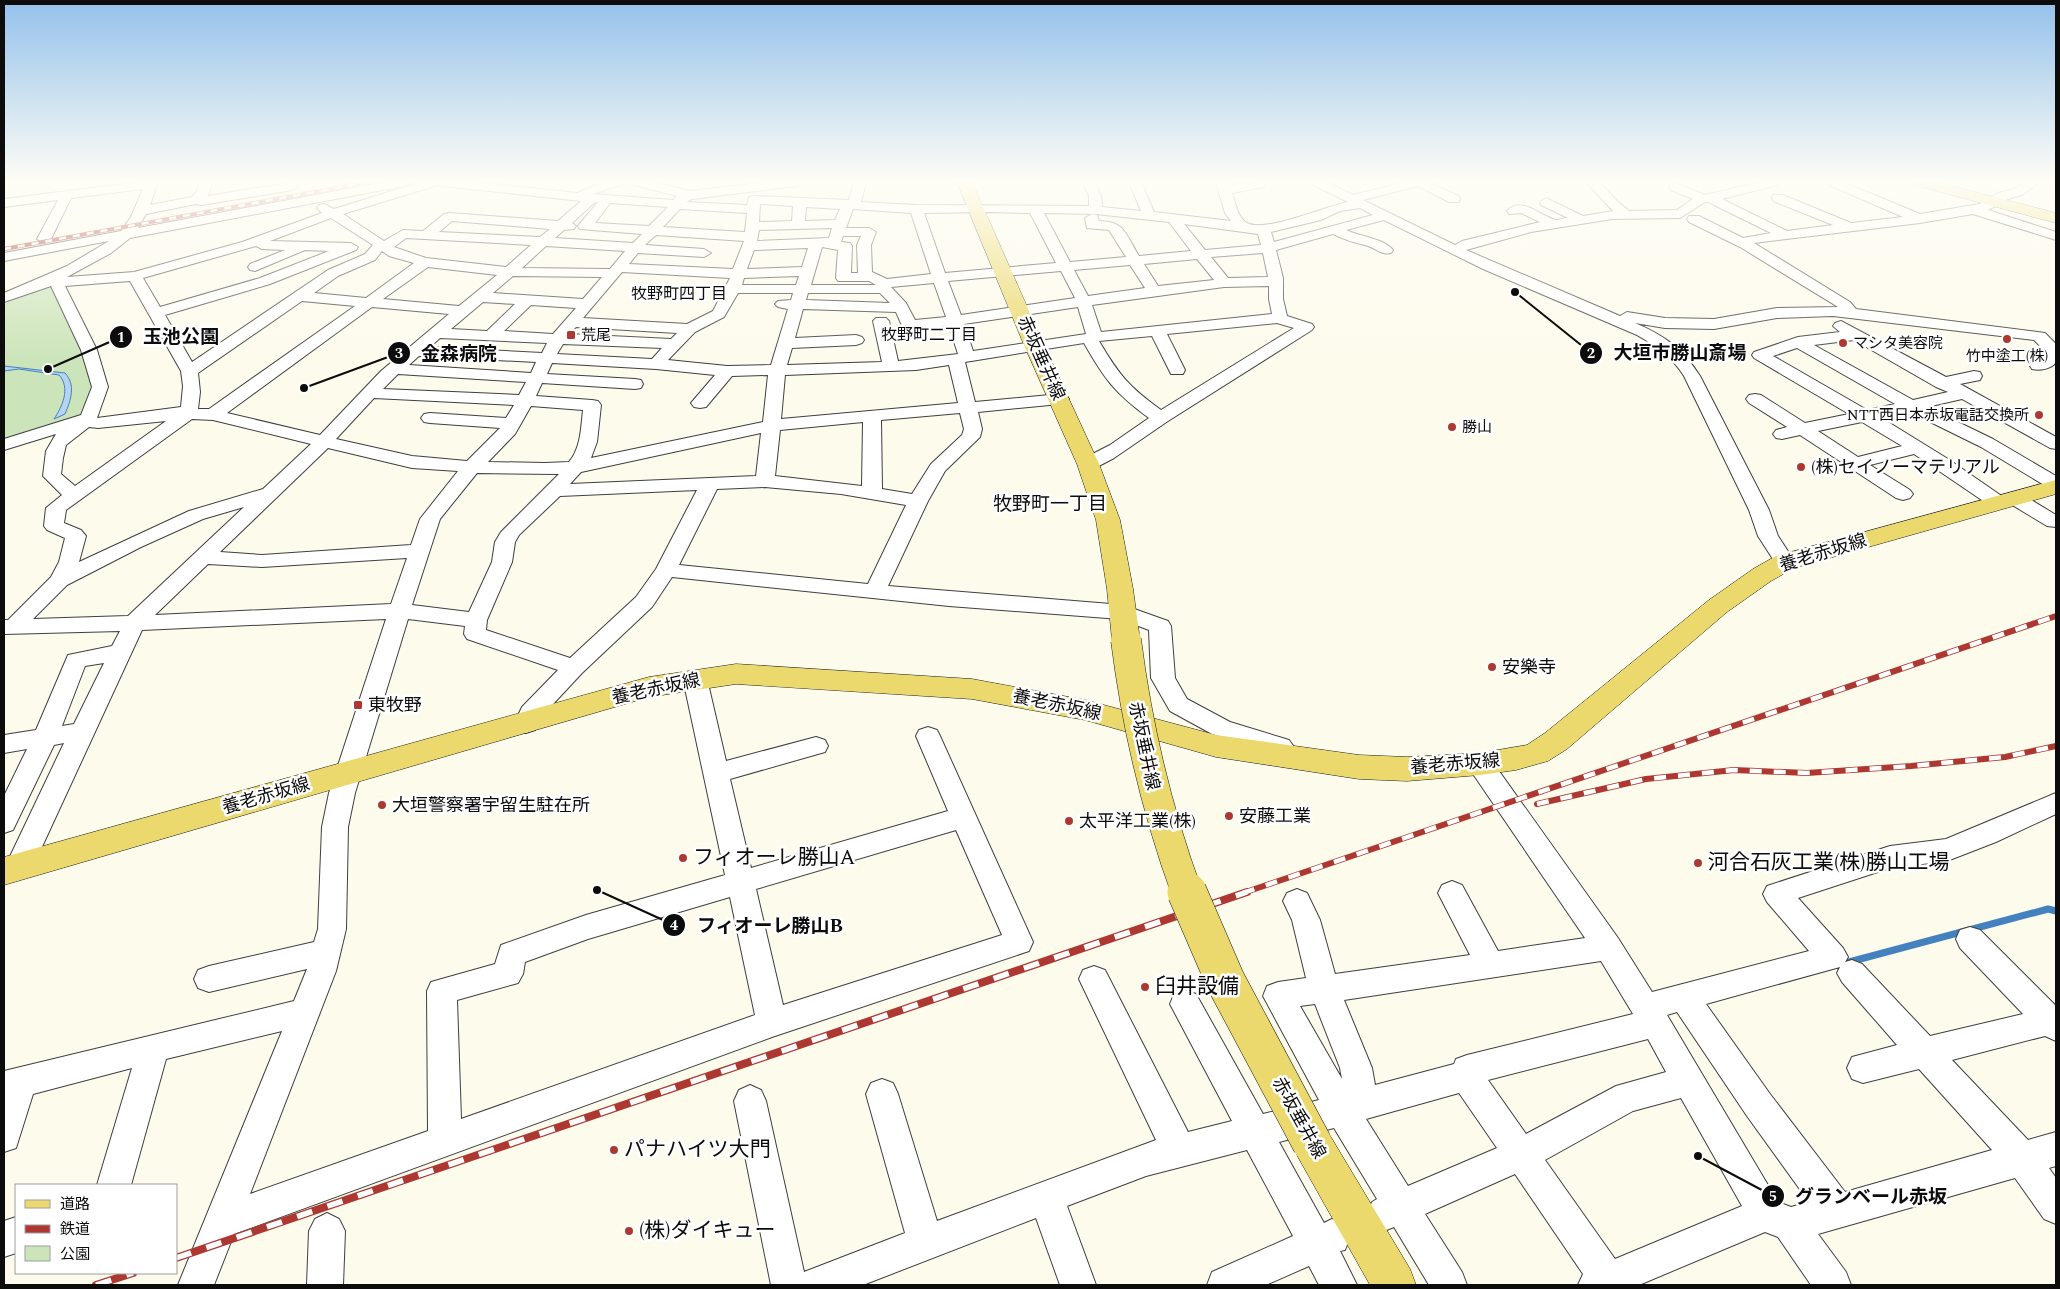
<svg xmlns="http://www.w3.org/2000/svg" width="2060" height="1289" viewBox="0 0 2060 1289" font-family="Spectral,'Noto Sans JP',serif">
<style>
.green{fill:#cbe4b9}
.water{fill:#b6d4f0;stroke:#4482bf}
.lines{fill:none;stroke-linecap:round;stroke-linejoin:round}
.stream{stroke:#4482bf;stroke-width:7}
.minor-casing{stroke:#3f3f3f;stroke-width:2}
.major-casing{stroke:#1d1d1d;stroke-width:1}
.minor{fill:#fff;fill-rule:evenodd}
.major{fill:#ebd96e;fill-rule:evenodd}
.rail-far2-casing{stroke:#ad3832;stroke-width:4}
.rail-far1-casing{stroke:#ad3832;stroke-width:6}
.rail-casing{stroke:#ad3832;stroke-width:8}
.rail-far2{stroke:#fff;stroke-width:2.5;stroke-dasharray:7;stroke-linecap:butt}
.rail-far1{stroke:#fff;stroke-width:4.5;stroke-dasharray:12;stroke-linecap:butt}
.rail{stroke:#fff;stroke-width:5.5;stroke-dasharray:16;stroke-linecap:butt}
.major-bridge-far1-casing{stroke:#1d1d1d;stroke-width:31;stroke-linecap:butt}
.major-bridge-casing{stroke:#1d1d1d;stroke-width:40;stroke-linecap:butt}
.major-bridge-far1{stroke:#ebd96e;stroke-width:30}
.major-bridge{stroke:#ebd96e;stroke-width:39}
.poi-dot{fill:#ad3832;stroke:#fff;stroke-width:2}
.labels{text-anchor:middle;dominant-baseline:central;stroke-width:5;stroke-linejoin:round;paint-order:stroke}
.far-poi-label{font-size:15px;fill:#0c0c0c;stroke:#fff;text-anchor:start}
.far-neighbourhood-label{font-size:16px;fill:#0c0c0c;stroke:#fff}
.street-label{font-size:18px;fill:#0c0c0c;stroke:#fff}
.poi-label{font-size:18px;fill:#0c0c0c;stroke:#fff;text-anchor:start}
.neighbourhood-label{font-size:19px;fill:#0c0c0c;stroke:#fff}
.near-poi-label{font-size:21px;fill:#0c0c0c;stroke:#fff;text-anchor:start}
.leader{fill:none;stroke:#0c0c0c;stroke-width:2}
.callout-dot{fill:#0c0c0c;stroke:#fff;stroke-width:2}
.mark-label{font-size:15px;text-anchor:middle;font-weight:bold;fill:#fff}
.callout-label{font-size:19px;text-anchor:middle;font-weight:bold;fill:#0c0c0c;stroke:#fff;stroke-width:5;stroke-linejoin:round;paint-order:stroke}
</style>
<rect width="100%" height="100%" fill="#fdfbec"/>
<!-- green -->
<path class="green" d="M46,282L54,283L97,388L86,417L4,443V299Z"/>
<!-- water -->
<path class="water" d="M4,366L65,373C76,385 71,400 65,414L54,419C62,407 71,388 59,375L19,369L4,371Z"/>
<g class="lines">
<!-- stream -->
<path class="stream" d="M1849,962L2048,909L2056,911"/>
<defs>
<g id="minor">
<path d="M139,182H158L150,205L192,197L196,193L200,182H212L208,196L293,182L299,186L293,190L202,205L196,204L146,214L138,228L385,182H410L404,186L130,238L111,253L67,277L134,272L242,242L322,213L317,208L319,205L324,204L334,209L421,182H475L577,193L605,182H622L620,185L593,194L673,200L677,196L634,185L632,182H652L690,191L768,182H803L797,186L692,199L686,202L747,205L749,197L754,196L849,200L854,182H866L861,202L916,205L1089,206V196L1083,182H1095L1101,196L1102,207L1141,211L1129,182H1141L1154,212L1231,221L1225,213L1216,182H1228L1229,185L1265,182L1266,184L1264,187L1232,193C1235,202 1238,218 1247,223C1266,233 1326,206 1348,202L1313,185L1311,182H1326L1353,195L1406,182H1428L1459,196L1460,199L1459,202H1449L1418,186L1363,200L1455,245L1462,241L1540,222L1521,213L1509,214L1507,211C1522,195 1541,217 1556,220C1559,220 1564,218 1568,218L1541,205L1540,202L1546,198L1583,216L1613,211L1586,182H1599L1617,201L1629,211L1677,210L1693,199L1671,190L1669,187L1671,184L1675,183L1705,195L1761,182H1780L1778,185L1722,199L1787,231L1833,225L1773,201L1772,198L1773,195H1783L1851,223L1903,217L1829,185L1827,182H1843L1920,214L1980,204L1998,193L2014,189L2026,182H2040L2022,195L2008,199L1988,210L2056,232V240L1973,214L1920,223L1754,243L1850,302L1856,309L2045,333L2056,344C2056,349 2058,357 2056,362C2052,369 2039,371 2032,369L2030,366L2041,358L2045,351L2034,340L1833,316L1777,318L1714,329L1665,328L1635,323C1665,336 1682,348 1700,376L1769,510L1778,536L1795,562L1792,567L1785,568L1778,567L1758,536L1749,510L1684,376C1672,357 1657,346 1637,335L1483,269L1384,220L1346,230C1361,237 1383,238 1393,250L1391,253C1381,255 1377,249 1368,246C1354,242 1347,241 1333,234L1276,250L1283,278V299L1287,316L1312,324L1314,327L1312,330L1168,421L1114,458L1095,468L1088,470L1081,468L1079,464L1081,460L1110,445L1149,418C1115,393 1105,380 1084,343L965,362L975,402L1060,394L1066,395L1069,399L1066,403L1060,404L978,412L982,429L980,437L945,471L928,501L888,586L1123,605L1168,621L1171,626L1175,678L1187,699L1230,722L1289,740L1302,758L1299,765L1290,767L1281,765L1271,752L1212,734L1170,711L1151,678L1149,630L1120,619L949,606L672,577L652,607L582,673L541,717L535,730L526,733L517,730L514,724L522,707L558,670L467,639L464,634L465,626L408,619L355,793L348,827L346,929L336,971L250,1194L428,1131L427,991L431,982L495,964L501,945L586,915L725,875L683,679L687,673L695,671L703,673L707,679L726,761L816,737L825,740L828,746L825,752L730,779L751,868L948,811L916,736L919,730L928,727L937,730L940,736L1033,942L1029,951L772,1037L234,1234L214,1285H178L282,1031L166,1059L131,1185H97L132,1068L33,1094L16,1148L4,1152V1071L294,1001L307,969L209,992L198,988L194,979L198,970L209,966L314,942L318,929L322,827L329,793L386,619L142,630L29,875L19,878L9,875L5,867L64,743L54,745L13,830L4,833V796L27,749L4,753V735L36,730L68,655L112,646L120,631L4,634V620H8L51,577L59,562L65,538L47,530L44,526L46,508L62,495L43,476L46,451L56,434L4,450V439L81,415L92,387L81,350L51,286L4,302V293L67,266L109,241L4,261V253L121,231L131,217L143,189L71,198L51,239L44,243L37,239L58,200L4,207V199ZM438,185L442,186L581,201L558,221L449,213L444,214L423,231L403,230L384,241L343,214ZM595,202H598L578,226L580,229L642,234L633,243L555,238L564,230L574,229L576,226L572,223ZM1705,202H1708L1771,233L1743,238L1699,216H1689L1687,219L1689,222L1740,247L1838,307L1777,308L1714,319L1665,318L1627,312L1620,316L1466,250L1531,232L1612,219L1680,218ZM610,203L668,207L649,226L595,223ZM760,204L793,206L792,221L759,222ZM806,207L840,209L835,220L805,221ZM1360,208L1373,215L1274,242L1271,232L1321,220L1340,211ZM680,209L747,213L745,232L663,227ZM853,209L911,213L931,274L887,279L872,272L871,245L876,232L869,228H846ZM987,212L1030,213L1056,263L945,273L924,213ZM1044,213L1096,214L1169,222L1191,251L1139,256C1126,235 1125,221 1099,221L1097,215L1092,214L1085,218L1087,228L1109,230L1126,257L1070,262ZM331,218L373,245L365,254L328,270L192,362L165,315L270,284L356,250L358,247L351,243L270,241ZM452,221L550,229L540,237L439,232ZM1184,224L1258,234L1261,245L1205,250ZM832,228L829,238L757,241L759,230ZM656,235L744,241L733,269L629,264L638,253L704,257L711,253L704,249L645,245ZM843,236H861L857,245L858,273H851L852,246L850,243L841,242ZM406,238L531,245L506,267L426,258L394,247ZM256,246L262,249L285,250L250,264L248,267L250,270L255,271L305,250L329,251L260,278L160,307L143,278ZM546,246L625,251L610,269L522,268ZM822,247L838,250L836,278L838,281H869L876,285H811ZM808,248L802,267L747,269L754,250ZM382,251L389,256L414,263L366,298L314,293L338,276L375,260ZM1263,253L1268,277L1228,278L1211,257ZM1197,259L1214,280L1158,286L1144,264ZM1130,265L1145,288L1088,296L1074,270ZM428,267L497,275L459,306L383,299ZM1061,271L1075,298L961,315L948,281ZM622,272L730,278L713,311L687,324L583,318ZM513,276L602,277L583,299L493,293ZM799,276L796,285H742L744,278ZM130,281L181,371L183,386L181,407L97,418L108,387L97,350L65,286ZM934,283L946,317L915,320L906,303L891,287ZM1269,286V299L1272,314L1101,332L1092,305L1224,287ZM738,293H793L791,300L778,301L775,304L778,307L788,309L771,365L727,366L668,360L695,332L724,317ZM808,293H880L890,303L806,300ZM302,301L355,306L209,409H198L200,392L198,373ZM483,302L515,304L487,331L451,329ZM531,305L576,308L553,334L504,331ZM372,307L449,314L381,371L320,435L227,413ZM1078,307L1086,334L973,351L964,324ZM803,309L896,312L903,328L909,330L949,326L958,354L898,361L889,321L886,318H876L873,321L882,362L787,365L792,348L856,345L862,343L864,340L862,337L856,335L795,338ZM1277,323L1294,328L1161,410C1129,387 1119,375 1099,341L1152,336L1171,374H1183L1185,370L1167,334ZM576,327L677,333L671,339L569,334ZM440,338L547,343L542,353L430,347ZM563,344L662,348L652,359L557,354ZM419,356L536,362L531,373L409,365ZM552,363L656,369L715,375L691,403L694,407L700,408L706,407L732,376L768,375L763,422L591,458L597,442L601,405L598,401L592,400L536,396L542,383L635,389L641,388L643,384L641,380L635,379L547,374ZM949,365L958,403L781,419L785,375L916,370ZM398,374L526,382L519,395L383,389ZM374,398L514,405L506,418L430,413L424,414L421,418L424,422L430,423L500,428L467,461L412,456L336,439ZM531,406L583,410C581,427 581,448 569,462L545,463L488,462L515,434ZM960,413L964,429L962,435L931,464L912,494L882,489L881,420ZM192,419L213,420L311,444L263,489L189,511L79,562L86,536L81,530L64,523L66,510ZM166,421L75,486L61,474L63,458L66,445L89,427L98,428ZM863,422L862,486L775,476L780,430ZM761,433L756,476L570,484L581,472ZM328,448L412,468L458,471L420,519L411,545L262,555L220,552ZM477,473L559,474L501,532L495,542L492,562L469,612L412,605L440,519ZM765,487L841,494L906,505L868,584L679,565L717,489ZM697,490L656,569L636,597L570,658L486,630L487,620L512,562L515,542L519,535L560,496ZM244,507L128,616L33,619L67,585L141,547L203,519ZM407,558L391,604L155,615L208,564L262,567ZM104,663L74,724L62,726L85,666ZM956,830L1002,935L783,1005L756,889ZM730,897L755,1015L461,1119L457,1000L518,983L523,974L525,962L588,939Z"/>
<path d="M1841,321L1946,377L1974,371L1980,372L1982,376L1980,380L1960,384L2056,437V449L2050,448L1962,399L1927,407L1993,439L2056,476V490L2049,488L1981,447L1908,411L1880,417L1948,459L2006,499L2009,503L2006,507L1999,509L1992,507L1914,454L1870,465L1910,490L1913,494L1910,498L1903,500L1896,498L1800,435L1782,439L1776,438L1773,434L1776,430L1787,427L1749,403L1746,399L1749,395L1755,394L1761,395L1805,423L1849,414L1754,358L1752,355L1754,352L1798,337L1840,332L1833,326L1835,323ZM1854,340L1936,387L1948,392L1913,400L1814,345ZM1797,348L1895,404L1867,410L1773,356ZM1862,422L1902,446L1858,457L1818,431Z"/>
<path d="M2016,493L2023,495L2056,515V527L2047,526L2009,503L2006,499L2009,495Z"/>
<path d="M1480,755L1489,757L1618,938L1652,992L1809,951L1767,902L1763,894L1767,886L1890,846L1946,839L2056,793V814L1996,842L1947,861L1890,868L1798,898L1843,948L1848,957L1845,962L1852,960L1862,964L1930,1036L2023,1014L1960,948L1956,939L1960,930L1970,927L1980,930L2056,1006V1041L2045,1036L1952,1060L2028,1140L2056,1132V1166L2049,1168L2056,1178V1224L2044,1219L2015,1178L1818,1234L1846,1272L1851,1285H1811L1778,1237L1765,1232L1639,1285H1578L1583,1274L1515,1174L1425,1214L1462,1272L1467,1285H1429L1394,1227L1384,1231L1372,1226L1367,1214L1372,1202L1377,1199L1334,1128L1279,1142L1324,1223L1332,1219L1345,1224L1350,1237L1345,1250L1340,1251L1357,1285H1319L1309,1266L1266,1285H1207L1212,1272L1293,1236L1247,1150L1146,1176L1067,1206L1096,1285H1060L1036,1218L863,1285H771L734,1101L739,1090L750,1085L761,1090L766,1101L804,1272L905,1233L866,1094L871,1083L882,1079L893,1083L898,1094L937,1221L1156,1140L1079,979L1083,970L1094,966L1105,970L1188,1132L1232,1121L1170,1004L1174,994L1185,990L1196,994L1263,1114L1319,1100L1263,996L1267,986L1278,982L1306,978L1292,920L1283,901L1287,893L1297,889L1307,893L1320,920L1335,974L1470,955L1438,893L1442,885L1452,881L1462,885L1498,951L1585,938L1471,771L1467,764L1471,757ZM1601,961L1633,1014L1467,1055L1456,1059L1454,1064L1375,1085L1372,1068L1344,1000ZM1840,967L1837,973L1842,982L1897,1045L1852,1057L1847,1068L1852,1079L1863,1083L1919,1069L1992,1150L1845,1192L1770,1094L1706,1004ZM1315,1004L1340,1068L1342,1079L1300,1006ZM1677,1012L1747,1116L1809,1202L1791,1207L1778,1202L1667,1015ZM1648,1039L1666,1072L1616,1086L1526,1134L1488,1080ZM1459,1093L1497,1148L1408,1186L1366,1119ZM1681,1098L1742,1206L1615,1259L1545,1160L1633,1111Z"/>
<path d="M327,1213L339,1219L345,1231L343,1285H307L309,1231L315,1219Z"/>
<path d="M16,1217V1253L4,1257V1221Z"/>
</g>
<g id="major">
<path d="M957,182H972L1044,345L1099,464L1120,520L1133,589L1140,640L1136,646L1126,649L1116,646L1112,640L1107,589L1096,520L1077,464L1024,345Z"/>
<path d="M1912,182H1936L2056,213V223L1914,185Z"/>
<path d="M2056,480V494L1794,568L1771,581L1727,612L1567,749L1548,761L1516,770L1480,775L1407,781L1359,779L1216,757L1085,720L972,699L736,684L649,697L4,885V857L649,677L736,664L972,679L1085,700L1216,735L1359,755L1407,757L1480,753L1527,745L1545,733L1709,600L1753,569L1776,556Z"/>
<path d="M1312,1123L1326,1129L1410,1269L1416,1285H1370L1298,1157L1292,1143L1298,1129Z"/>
</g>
</defs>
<!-- minor casing -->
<use href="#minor" class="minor-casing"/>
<!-- major casing -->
<use href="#major" class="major-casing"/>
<!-- minor -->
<use href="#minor" class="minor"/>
<!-- major -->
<use href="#major" class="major"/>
<defs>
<path id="rail-far2" d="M4,249L369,182"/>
<g id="rail-far1">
<path d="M1537,804L1646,779L1734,770L1807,773L1911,766L2005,757L2056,746"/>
<path d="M1243,893L2056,616"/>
</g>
<g id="rail">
<path d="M176,1258L1247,892"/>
<path d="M96,1285L133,1273"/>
</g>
</defs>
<!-- rail-far2 casing -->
<use href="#rail-far2" class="rail-far2-casing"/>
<!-- rail-far1 casing -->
<use href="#rail-far1" class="rail-far1-casing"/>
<!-- rail casing -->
<use href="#rail" class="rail-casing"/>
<!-- rail-far2 -->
<use href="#rail-far2" class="rail-far2"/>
<!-- rail-far1 -->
<use href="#rail-far1" class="rail-far1"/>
<!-- rail -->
<use href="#rail" class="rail"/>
<defs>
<path id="major-bridge-far1" d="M1126,640C1137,727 1157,811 1187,893"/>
<path id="major-bridge" d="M1187,892L1225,980L1312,1143"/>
</defs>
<!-- major-bridge-far1 casing -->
<use href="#major-bridge-far1" class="major-bridge-far1-casing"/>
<!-- major-bridge casing -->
<use href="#major-bridge" class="major-bridge-casing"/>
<!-- major-bridge-far1 -->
<use href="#major-bridge-far1" class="major-bridge-far1"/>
<!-- major-bridge -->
<use href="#major-bridge" class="major-bridge"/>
</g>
<!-- sky -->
<linearGradient id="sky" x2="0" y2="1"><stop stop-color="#94c1eb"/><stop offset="0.5" stop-color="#fefdf6"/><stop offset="1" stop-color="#fefdf6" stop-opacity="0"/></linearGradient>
<rect width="2060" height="362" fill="url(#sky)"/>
<!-- markers -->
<g class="poi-dot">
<rect x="566" y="330" width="10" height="10" rx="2.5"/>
<circle cx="2007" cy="339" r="5"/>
<circle cx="1843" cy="343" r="5"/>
<circle cx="2039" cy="415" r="5"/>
<circle cx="1452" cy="427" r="5"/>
<circle cx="1801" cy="467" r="5"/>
<circle cx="1492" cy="667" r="5"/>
<rect x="353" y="700" width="10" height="10" rx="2.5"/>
<circle cx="382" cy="805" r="5"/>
<circle cx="1229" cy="816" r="5"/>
<circle cx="1069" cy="821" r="5"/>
<circle cx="683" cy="858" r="5"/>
<circle cx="1698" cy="863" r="5"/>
<circle cx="1145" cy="987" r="5"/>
<circle cx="614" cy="1150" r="5"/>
<circle cx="629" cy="1231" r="5"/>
</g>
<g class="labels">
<!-- far-poi labels -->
<g class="far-poi-label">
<text x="581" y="335">荒尾</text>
<text x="1853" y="343">マシタ美容院</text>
<text x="2007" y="356" text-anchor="middle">竹中塗工(株)</text>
<text x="2029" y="415" text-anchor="end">NTT西日本赤坂電話交換所</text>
<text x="1462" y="427">勝山</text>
</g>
<!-- far-neighbourhood labels -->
<g class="far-neighbourhood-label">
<text x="679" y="294">牧野町四丁目</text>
<text x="929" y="335">牧野町二丁目</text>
</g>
<!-- street labels -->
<g class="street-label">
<text transform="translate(1041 358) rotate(66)">赤坂垂井線</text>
<text transform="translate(1823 553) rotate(-17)">養老赤坂線</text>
<text transform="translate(656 689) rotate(-12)">養老赤坂線</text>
<text transform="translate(1057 705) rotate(12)">養老赤坂線</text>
<text transform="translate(1144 746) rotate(78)">赤坂垂井線</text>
<text transform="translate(1455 764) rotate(-5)">養老赤坂線</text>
<text transform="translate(266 796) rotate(-16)">養老赤坂線</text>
<text transform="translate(1299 1118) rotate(61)">赤坂垂井線</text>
</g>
<!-- poi labels -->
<g class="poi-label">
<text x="1811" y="467">(株)セイノーマテリアル</text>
<text x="1502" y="667">安樂寺</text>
<text x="368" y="705">東牧野</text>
<text x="392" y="805">大垣警察署宇留生駐在所</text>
<text x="1239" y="816">安藤工業</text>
<text x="1079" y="821">太平洋工業(株)</text>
</g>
<!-- neighbourhood labels -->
<g class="neighbourhood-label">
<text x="1050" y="504">牧野町一丁目</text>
</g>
<!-- near-poi labels -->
<g class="near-poi-label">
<text x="693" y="858">フィオーレ勝山A</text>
<text x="1708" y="863">河合石灰工業(株)勝山工場</text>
<text x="1155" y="987">臼井設備</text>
<text x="624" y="1150">パナハイツ大門</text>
<text x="639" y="1231">(株)ダイキュー</text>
</g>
</g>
<!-- callouts -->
<path class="leader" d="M48 369L121 337M1515 292L1591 353M304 388L399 353M597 890L674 925M1698 1156L1773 1196"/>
<g class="callout-dot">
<circle cx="48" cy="369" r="5"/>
<circle cx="1515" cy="292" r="5"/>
<circle cx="304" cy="388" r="5"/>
<circle cx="597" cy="890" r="5"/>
<circle cx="1698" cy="1156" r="5"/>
<circle cx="121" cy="337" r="12"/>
<circle cx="1591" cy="353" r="12"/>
<circle cx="399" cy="353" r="12"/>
<circle cx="674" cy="925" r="12"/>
<circle cx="1773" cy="1196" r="12"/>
</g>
<g class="mark-label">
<text x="121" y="342">1</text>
<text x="1591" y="358">2</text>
<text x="399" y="358">3</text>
<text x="674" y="930">4</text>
<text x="1773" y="1201">5</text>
</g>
<g class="callout-label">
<text x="181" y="343">玉池公園</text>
<text x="1680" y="359">大垣市勝山斎場</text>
<text x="459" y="360">金森病院</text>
<text x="770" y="932">フィオーレ勝山B</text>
<text x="1871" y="1203">グランベール赤坂</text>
</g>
<!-- border -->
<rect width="2060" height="1289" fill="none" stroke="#0c0c0c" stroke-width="10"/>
<!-- legend -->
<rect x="15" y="1184" width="162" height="90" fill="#ffffff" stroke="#9e9e9e"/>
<rect x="25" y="1200" width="25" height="8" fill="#ebd96e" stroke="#9e9e9e"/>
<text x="60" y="1209" font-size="15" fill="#0c0c0c">道路</text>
<rect x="25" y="1225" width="25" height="8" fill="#ad3832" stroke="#9e9e9e"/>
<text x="60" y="1234" font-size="15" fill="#0c0c0c">鉄道</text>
<rect x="25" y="1246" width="25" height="15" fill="#cbe4b9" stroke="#9e9e9e"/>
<text x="60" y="1259" font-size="15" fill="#0c0c0c">公園</text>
</svg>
